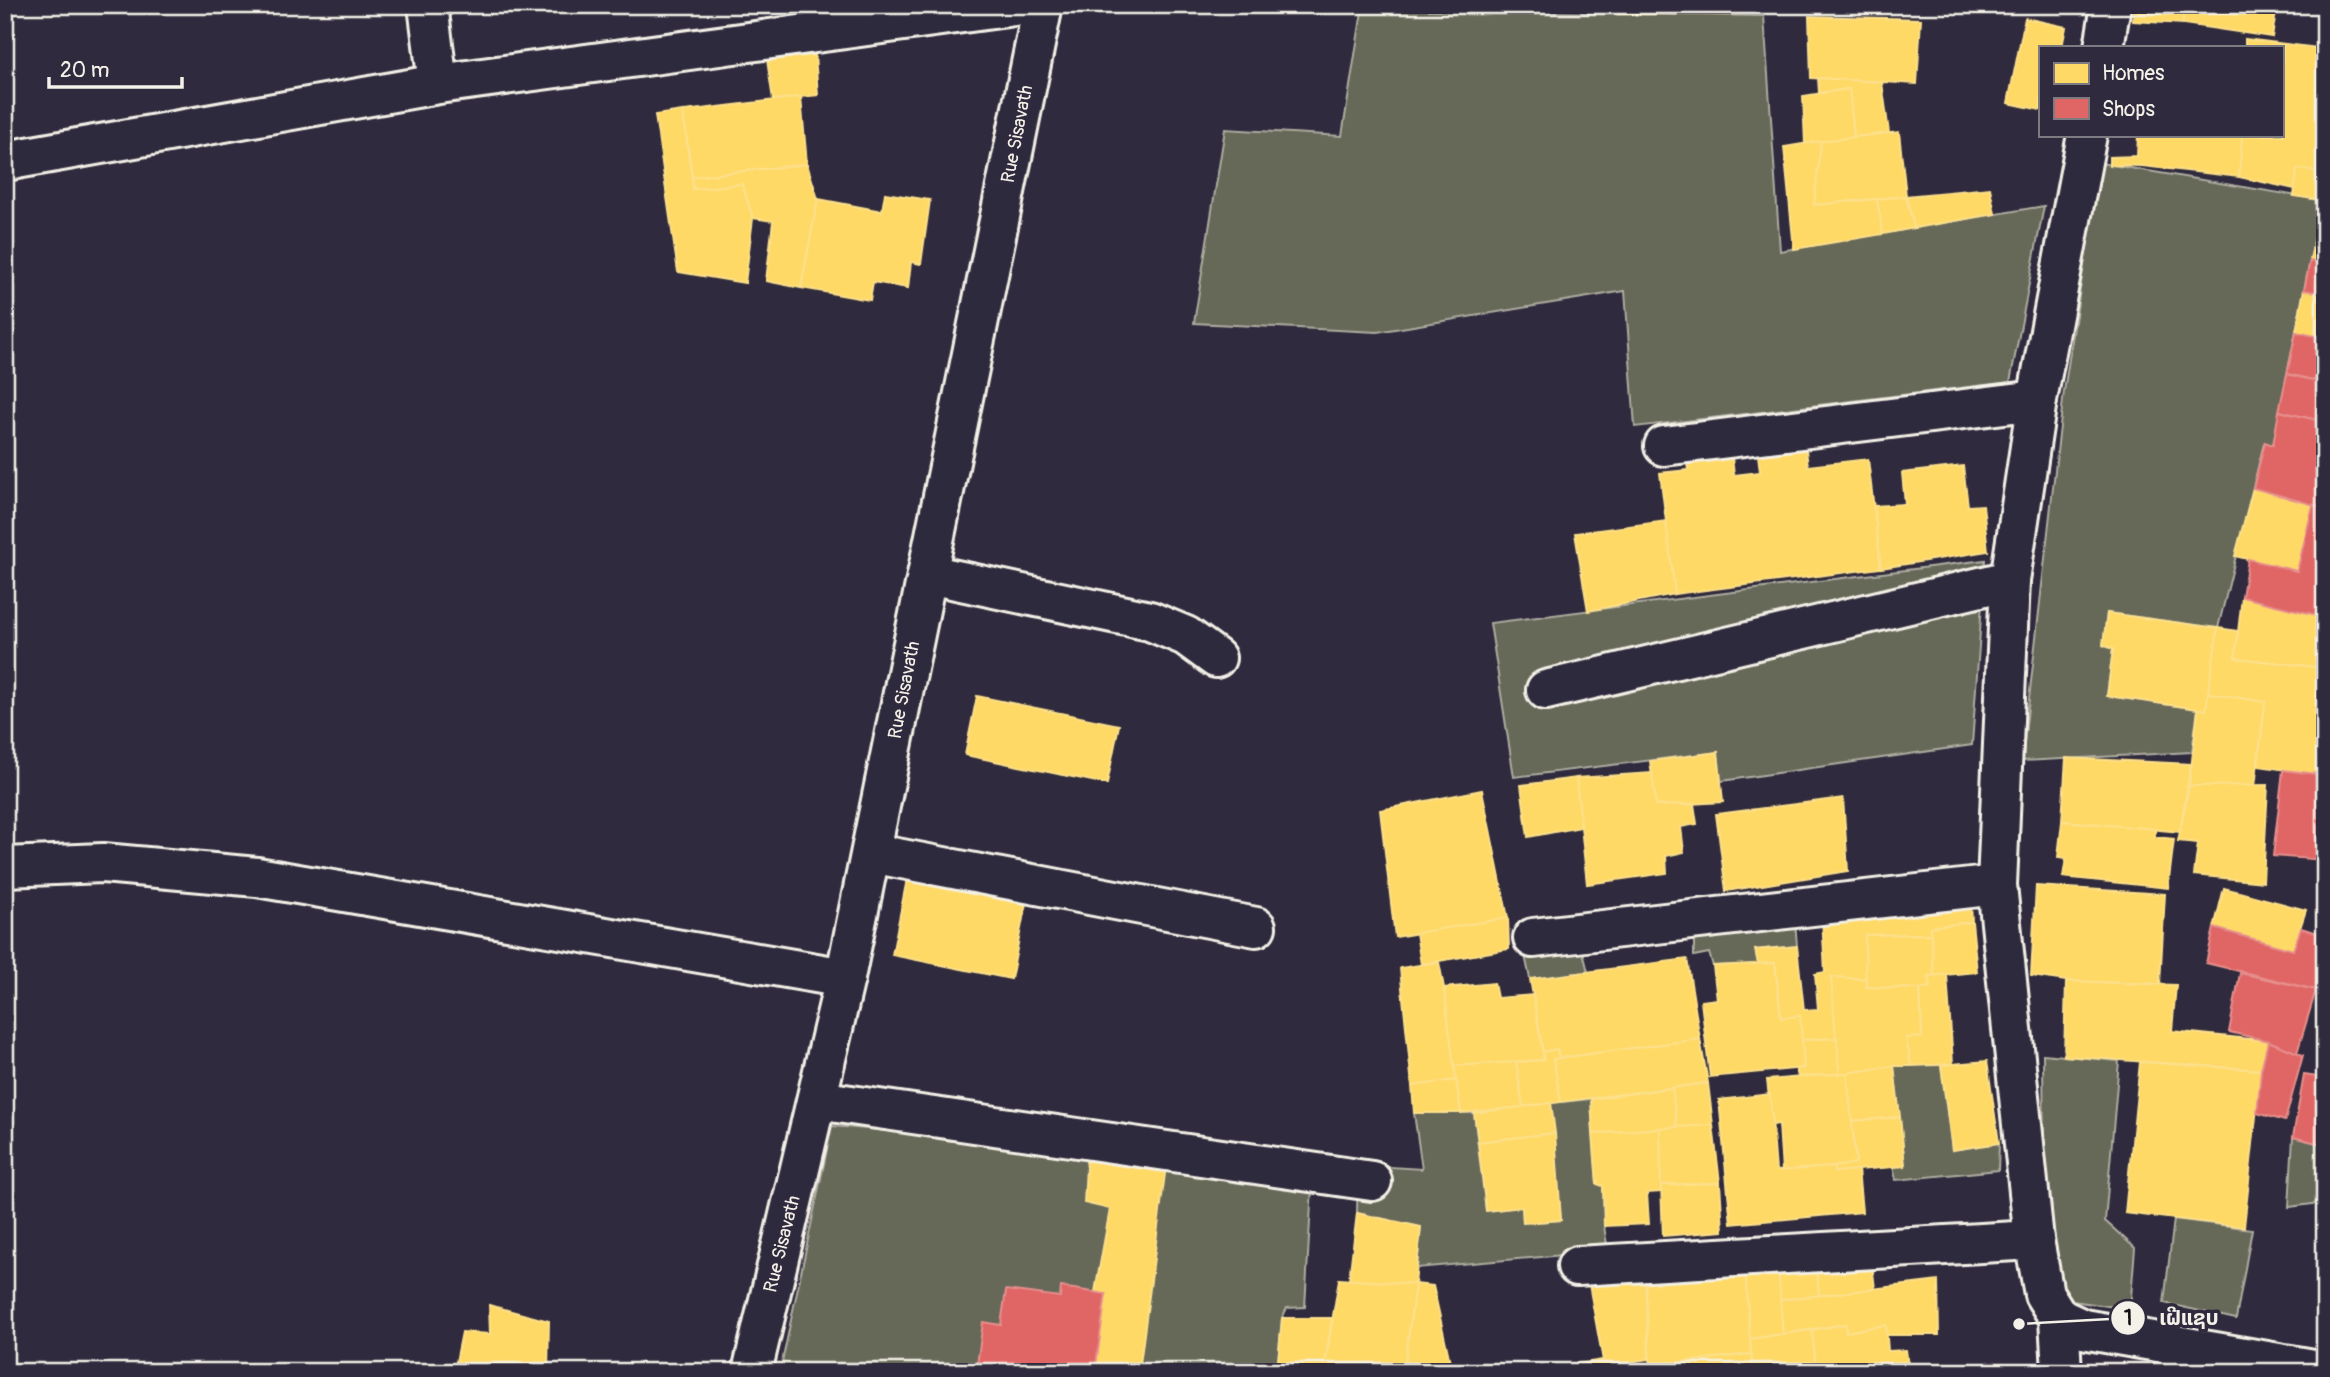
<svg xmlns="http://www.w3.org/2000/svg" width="2330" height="1377" viewBox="0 0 2330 1377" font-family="Pangolin,'Noto Sans Lao',sans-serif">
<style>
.green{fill:#666859;stroke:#adaca0;stroke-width:2}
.homes{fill:#ffd966;stroke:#fce08d;stroke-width:2}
.shops{fill:#e06666;stroke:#e6908d;stroke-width:2}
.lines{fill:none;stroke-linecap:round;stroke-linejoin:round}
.minor-casing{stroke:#f4f1e8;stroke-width:44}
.minor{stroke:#2f2a3d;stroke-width:38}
.labels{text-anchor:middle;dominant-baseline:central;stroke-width:7;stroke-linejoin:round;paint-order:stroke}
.street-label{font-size:19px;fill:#f4f1e8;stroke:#2f2a3d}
.leader{fill:none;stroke:#f4f1e8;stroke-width:2.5}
.callout-dot{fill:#f4f1e8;stroke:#2f2a3d;stroke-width:2.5}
.mark-label{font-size:21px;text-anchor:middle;font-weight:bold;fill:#111}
.callout-label{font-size:21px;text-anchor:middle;font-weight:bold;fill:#f4f1e8;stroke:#2f2a3d;stroke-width:7;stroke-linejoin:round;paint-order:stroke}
</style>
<rect width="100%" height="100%" fill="#2f2a3d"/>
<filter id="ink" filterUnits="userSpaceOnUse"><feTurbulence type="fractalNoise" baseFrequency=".0143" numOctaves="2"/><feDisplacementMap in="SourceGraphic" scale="14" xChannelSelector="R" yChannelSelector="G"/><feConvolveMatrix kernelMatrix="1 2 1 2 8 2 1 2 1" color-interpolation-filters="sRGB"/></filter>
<g filter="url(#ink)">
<!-- green -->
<g class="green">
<path d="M1363,5H1429V10L1764,16L1780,251L2044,206L2010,382L1635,427L1625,291L1377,332L1194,323L1225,129L1342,136Z"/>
<path d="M2100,163L2322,200L2273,445L2264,443L2218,628L2107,613L2103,645L2113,649L2107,696L2198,709L2192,752L2022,761L2064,391Z"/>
<path d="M1985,560L1972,745L1721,781L1718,752L1514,777L1490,623Z"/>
<path d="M1795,920L1797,946L1756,950L1758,964L1713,966L1709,953L1694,956V930Z"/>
<path d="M1523,946L1583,952L1588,972L1530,979Z"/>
<path d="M2043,1054L2119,1061L2105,1221L2135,1248L2130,1309L2065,1300L2045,1252Z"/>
<path d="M1941,1065L1952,1150L1999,1143L1998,1170L1896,1180L1893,1167L1905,1165L1894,1066Z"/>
<path d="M1591,1099L1597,1183L1603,1186L1604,1226L1608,1251L1417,1268L1421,1227L1357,1213L1358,1165L1422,1169L1414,1113H1474L1486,1211L1522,1207L1523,1223L1561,1220L1551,1103Z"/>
<path d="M832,1126L1087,1148L1312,1187L1305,1307L1287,1308L1282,1318L1277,1372H780Z"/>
<path d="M2293,1137L2325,1145V1200L2320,1203L2289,1207Z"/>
<path d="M2174,1219L2252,1229L2236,1319L2164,1303Z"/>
</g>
<!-- homes -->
<g class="homes">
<path d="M1618,5H1650L1651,14H1618Z"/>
<path d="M1650,5H1671L1670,14H1651Z"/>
<path d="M1671,5H1730L1729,15L1670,14Z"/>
<path d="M2135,5H2183V24L2133,21Z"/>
<path d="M2183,5H2277L2272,37L2183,24Z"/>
<path d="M1809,16L1921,19L1917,84L1811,78Z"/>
<path d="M2025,18L2066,27L2062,47H2041V110L2008,103Z"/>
<path d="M2245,39L2325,49V172L2297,169L2295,189L2239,177L2242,135H2283V47H2245Z"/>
<path d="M815,55L818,95L773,100L767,60Z"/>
<path d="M1818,78L1882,82L1889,133L1854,137L1849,89L1819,93Z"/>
<path d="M1849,89L1854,137L1805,144L1803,96Z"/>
<path d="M801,97L807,164L692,177L683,111Z"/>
<path d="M683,111L693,189L742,184L753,218L745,283L678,272L655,115Z"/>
<path d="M1899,132L1906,196L1814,205L1821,141Z"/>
<path d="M2138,135H2242L2239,177L2142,166L2109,165V157L2137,156Z"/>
<path d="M1821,141L1814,205L1877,199L1883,234L1794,249L1784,147Z"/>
<path d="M807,164L818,199L801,288L766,281L773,221L753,218L742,184L693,189L692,177Z"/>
<path d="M2297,169L2325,172V201L2294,196Z"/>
<path d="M1990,188L1995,214L1914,228L1906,196Z"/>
<path d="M885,193L930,200L921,264L911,262L908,288L873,282L870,300L801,288L818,199L882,211Z"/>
<path d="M1906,196L1914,228L1883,234L1877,199Z"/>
<path d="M2322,200L2325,201V265L2310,261Z"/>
<path d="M2304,290L2325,294V338L2296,332Z"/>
<path d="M1731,449L1734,475L1760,472L1758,455L1806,450L1808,466L1868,459L1881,568L1675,594L1660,473L1688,470L1686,455Z"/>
<path d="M1963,466L1968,506L1983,505L1988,551L1881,568L1874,506L1905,504L1902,473Z"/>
<path d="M2253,488L2313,505L2297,571L2235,556Z"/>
<path d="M1666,521L1675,594L1588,611L1575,533Z"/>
<path d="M2242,597L2325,617V668L2235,658Z"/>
<path d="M2107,613L2218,628L2206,710L2107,696L2113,649L2103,645Z"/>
<path d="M2218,628L2238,631L2235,658L2325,668V691L2321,710L2316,774L2258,766L2265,702L2208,693Z"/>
<path d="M2208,693L2265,702L2255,787L2189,786L2198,709L2206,710Z"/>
<path d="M977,696L1119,725L1107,784L965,755Z"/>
<path d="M1718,752L1723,802L1656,806L1650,761Z"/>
<path d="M2066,758L2191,764L2180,832L2062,821Z"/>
<path d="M1652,773L1656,806L1694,804L1697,824L1681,827L1684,852L1666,856L1667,873L1587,884L1576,778Z"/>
<path d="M1576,778L1581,827L1528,837L1521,785Z"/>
<path d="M2268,785L2263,882L2194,875L2198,843L2178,841L2189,786Z"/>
<path d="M1482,790L1508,918L1395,937L1380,810Z"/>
<path d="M1843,798L1848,871L1726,891L1716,814Z"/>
<path d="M2062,821L2155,829V837L2174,839L2168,888L2063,877L2066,858L2058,857Z"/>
<path d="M908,874L1027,898L1011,979L892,955Z"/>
<path d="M2036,886L2165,894L2160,984L2066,981L2031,976Z"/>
<path d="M2224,888L2306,910L2293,950L2214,928Z"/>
<path d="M1971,903L1972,922L1930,927L1931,934L1865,935L1866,979L1831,977L1837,1038L1802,1040L1800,1016L1781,1018L1775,963L1758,964L1755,950L1797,946L1804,1010L1818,1009L1815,974L1825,972L1822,918Z"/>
<path d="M1508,918L1509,949L1421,964L1416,933Z"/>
<path d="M1972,922L1977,972L1934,976L1930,927Z"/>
<path d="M1931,934L1934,976H1929L1931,987L1920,989L1866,987L1865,935Z"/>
<path d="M1687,959L1700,1039L1559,1058L1557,1049L1543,1052L1530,979Z"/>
<path d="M1439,962L1444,988L1456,1080L1412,1086L1400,968Z"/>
<path d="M1775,963L1781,1018L1800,1016L1804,1068L1710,1077L1701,1001L1717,999L1713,966Z"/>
<path d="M1947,974L1953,1064L1911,1066L1906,1038L1922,1037L1920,989L1931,987L1929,976Z"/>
<path d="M1831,977L1866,979V987L1920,989L1922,1037L1906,1038L1911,1066H1894L1839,1074Z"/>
<path d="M2066,981L2176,985L2172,1031L2268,1041L2261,1070L2064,1056Z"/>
<path d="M1494,983L1497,998L1533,995L1544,1060L1454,1066L1444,988Z"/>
<path d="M1837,1038L1839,1074L1798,1077L1796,1069L1804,1068L1802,1040Z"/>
<path d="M1700,1039L1708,1083L1561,1102L1553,1059Z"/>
<path d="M1557,1049L1559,1058L1553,1059L1561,1102L1523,1107L1516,1062L1544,1060L1543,1052Z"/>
<path d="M1987,1061L1999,1143L1952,1150L1941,1065Z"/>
<path d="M1516,1062L1523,1107L1461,1113L1454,1066Z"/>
<path d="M2140,1062L2261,1070L2244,1227L2125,1213Z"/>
<path d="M1894,1066L1900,1117L1852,1121L1847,1073Z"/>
<path d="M1847,1073L1856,1163L1834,1167L1782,1171L1779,1124L1772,1125L1767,1080Z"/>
<path d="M1456,1080L1461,1113H1414L1412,1086Z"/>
<path d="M1708,1083L1713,1125L1677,1127L1672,1088Z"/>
<path d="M1672,1088L1677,1127L1593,1134L1591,1099Z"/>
<path d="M1770,1094L1776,1171L1834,1167V1172L1858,1169L1862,1212L1731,1224L1719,1100Z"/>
<path d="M1551,1103L1555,1133L1478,1142L1474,1113Z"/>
<path d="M1900,1117L1905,1166L1834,1172V1167L1856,1163L1852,1121Z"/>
<path d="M1713,1125L1720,1183L1661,1185L1660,1128Z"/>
<path d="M1660,1128L1661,1192L1647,1193L1649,1224L1604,1226L1603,1186L1597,1184L1593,1134Z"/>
<path d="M1555,1133L1561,1220L1523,1223L1522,1207L1486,1211L1478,1142Z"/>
<path d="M1087,1148L1166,1166L1139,1372L1096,1365L1106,1294L1095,1292L1110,1209L1084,1203Z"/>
<path d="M1720,1183L1723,1231L1663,1236L1661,1185Z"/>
<path d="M1357,1213L1421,1227L1415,1284L1349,1280Z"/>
<path d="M1871,1255L1875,1289L1819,1296L1816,1258Z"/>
<path d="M1816,1258L1819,1296L1780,1300L1778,1266Z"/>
<path d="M1745,1264L1751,1354L1650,1366L1645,1277Z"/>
<path d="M1745,1264L1778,1266L1783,1334L1750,1339Z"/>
<path d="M1645,1277L1649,1359L1604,1366L1588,1279Z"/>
<path d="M1339,1279L1415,1284L1404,1372L1324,1371Z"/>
<path d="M1938,1281L1939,1335H1886V1325L1846,1332V1324L1783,1334L1780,1300Z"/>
<path d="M1415,1284L1433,1286L1450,1362L1446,1372H1404Z"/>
<path d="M489,1305L549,1321L548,1372H454L462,1332L490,1334Z"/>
<path d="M1282,1318H1332L1324,1372H1277Z"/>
<path d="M1846,1324V1332L1886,1325L1888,1351L1906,1350L1909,1372H1816L1812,1330Z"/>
<path d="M1812,1330L1816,1372H1753L1750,1339Z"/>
<path d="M1751,1354L1753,1372H1683L1682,1362Z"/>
<path d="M1603,1360L1604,1366L1613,1364L1615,1372H1561L1560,1367Z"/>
<path d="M2177,1365L2217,1370L2216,1372H2176Z"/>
</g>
<!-- shops -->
<g class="shops">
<path d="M2310,261L2325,265V294L2304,290Z"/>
<path d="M2296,332L2325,338V383L2287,374Z"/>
<path d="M2287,374L2325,383V422L2279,411Z"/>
<path d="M2279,411L2325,422V508L2253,488L2265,442L2273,445Z"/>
<path d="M2313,505L2325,508V617L2242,597L2248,559L2297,571Z"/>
<path d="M2283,770L2325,775V860L2273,856Z"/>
<path d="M2214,928L2293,950L2301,928L2325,935V949L2316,990L2206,963Z"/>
<path d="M2240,973L2316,990L2297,1053L2268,1041L2229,1032Z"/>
<path d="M2268,1041L2303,1055L2285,1121L2257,1113L2261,1070Z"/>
<path d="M2325,1044V1078L2318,1077Z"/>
<path d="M2304,1075L2325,1078V1145L2293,1137Z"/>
<path d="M1061,1287L1106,1294L1095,1372H976L983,1322L1001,1325L1006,1290L1060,1297Z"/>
</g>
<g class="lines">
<defs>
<g id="minor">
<path d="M428,5L438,84"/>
<path d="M2104,47L2111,5"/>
<path d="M5,161L438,84L1022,5"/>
<path d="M1664,446L2037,400"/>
<path d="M928,574L1150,621L1186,636L1216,658"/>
<path d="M1546,690L2010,580"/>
<path d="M871,853L1256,927"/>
<path d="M5,867L103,863L257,877L845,978"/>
<path d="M1533,938L1997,885"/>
<path d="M817,1100L1372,1181"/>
<path d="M1577,1266L2034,1240"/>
<path d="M2059,1318L2083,1329L2325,1371"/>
<path d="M752,1372L845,978L1043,5"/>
<path d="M2062,1372L2059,1318L2044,1294L2034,1240L1997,885L2010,580L2037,400L2087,135"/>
</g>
</defs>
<!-- minor casing -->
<use href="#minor" class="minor-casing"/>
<!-- minor -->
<use href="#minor" class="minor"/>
</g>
</g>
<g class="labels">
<!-- street labels -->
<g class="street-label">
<text transform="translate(1017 134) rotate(-79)">Rue Sisavath</text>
<text transform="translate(904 690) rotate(-79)">Rue Sisavath</text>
<text transform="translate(782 1244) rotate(-76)">Rue Sisavath</text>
</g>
</g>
<!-- callouts -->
<path class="leader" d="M2019 1324L2128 1318"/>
<g class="callout-dot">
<circle cx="2019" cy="1324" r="7"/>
<circle cx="2128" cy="1318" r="18"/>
</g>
<g class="mark-label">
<text x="2128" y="1325">1</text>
</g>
<g class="callout-label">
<text x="2189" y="1325">ເຝີແຊບ</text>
</g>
<!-- margin -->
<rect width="2330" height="1377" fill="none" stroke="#2f2a3d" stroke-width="28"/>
<rect x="14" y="14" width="2302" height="1349" fill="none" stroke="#f4f1e8" stroke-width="2.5" filter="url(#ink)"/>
<!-- legend -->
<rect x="2039" y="46" width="245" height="91" fill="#2f2a3d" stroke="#7e7a81" stroke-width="2"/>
<rect x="2054" y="63" width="35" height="21" fill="#ffd966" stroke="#7e7a81" stroke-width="2"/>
<text x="2102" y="80" font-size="21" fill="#f4f1e8">Homes</text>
<rect x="2054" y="98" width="35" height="21" fill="#e06666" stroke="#7e7a81" stroke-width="2"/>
<text x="2102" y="116" font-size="21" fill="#f4f1e8">Shops</text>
<!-- scale -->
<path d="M49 77v10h133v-10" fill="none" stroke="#f4f1e8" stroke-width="3.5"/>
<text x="60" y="77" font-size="21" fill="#f4f1e8" stroke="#2f2a3d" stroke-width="5" paint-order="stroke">20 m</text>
</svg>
